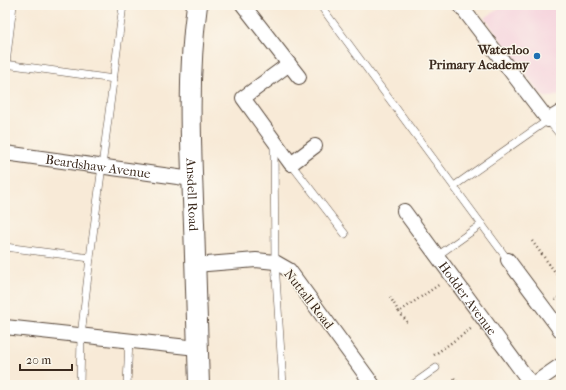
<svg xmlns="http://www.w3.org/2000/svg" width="566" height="390" viewBox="0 0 566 390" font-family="'IM FELL French Canon',serif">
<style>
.built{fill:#f5cfdb}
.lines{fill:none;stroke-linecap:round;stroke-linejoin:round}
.service-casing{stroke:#57473a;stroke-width:8}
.minor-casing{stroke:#57473a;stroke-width:16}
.secondary-casing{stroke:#57473a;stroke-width:22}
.path{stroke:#57473a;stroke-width:2.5;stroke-dasharray:1 3;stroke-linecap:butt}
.service{stroke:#fff;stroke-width:7}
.minor{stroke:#fff;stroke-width:14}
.secondary{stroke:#fff;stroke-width:20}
.poi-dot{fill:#1f6fb2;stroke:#fbf7ec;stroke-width:1.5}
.labels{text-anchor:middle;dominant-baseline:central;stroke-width:3;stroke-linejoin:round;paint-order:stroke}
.poi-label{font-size:13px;font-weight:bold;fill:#3b2a1e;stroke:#fbf7ec;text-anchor:end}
.street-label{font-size:13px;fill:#3b2a1e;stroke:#fbf7ec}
</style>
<rect width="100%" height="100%" fill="#fbf7ec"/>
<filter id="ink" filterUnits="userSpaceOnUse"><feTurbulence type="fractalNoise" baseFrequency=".025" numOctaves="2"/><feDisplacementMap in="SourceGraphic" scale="8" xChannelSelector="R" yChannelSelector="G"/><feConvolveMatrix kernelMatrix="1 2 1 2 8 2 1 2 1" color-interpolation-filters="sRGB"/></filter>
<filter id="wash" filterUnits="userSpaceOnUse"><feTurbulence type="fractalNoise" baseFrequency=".012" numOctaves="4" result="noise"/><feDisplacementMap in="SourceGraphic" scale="16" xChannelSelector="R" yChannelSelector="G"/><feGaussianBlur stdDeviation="0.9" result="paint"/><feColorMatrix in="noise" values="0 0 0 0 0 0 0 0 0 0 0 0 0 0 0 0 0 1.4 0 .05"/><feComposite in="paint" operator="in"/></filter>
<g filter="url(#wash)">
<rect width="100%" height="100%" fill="#f8ead7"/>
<!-- built -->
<path class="built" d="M504,5H561V93L553,97H545L540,93L485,18Z"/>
</g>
<g filter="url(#ink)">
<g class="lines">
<defs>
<g id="service">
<path d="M320,5L508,260"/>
<path d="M5,64L114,79"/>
<path d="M5,72L13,5"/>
<path d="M274,145L275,262L283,385"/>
<path d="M291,164L345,234"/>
<path d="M454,186L548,120L561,136"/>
<path d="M5,247L90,258"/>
<path d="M437,256L482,224"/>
<path d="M80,385L81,336L90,258L123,5"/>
<path d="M127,385L129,340"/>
<path d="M412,385L436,368"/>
</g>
<g id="minor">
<path d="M243,5L299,77"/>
<path d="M460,5L548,120L561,112"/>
<path d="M289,64L243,98L291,164L315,146"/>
<path id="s1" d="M5,153L192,179"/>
<path id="s2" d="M404,211L532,385"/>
<path d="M508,260L561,331"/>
<path d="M195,265L256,260L275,262L289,270L373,385"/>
<path d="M5,327L197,348"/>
<path d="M532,385L561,365"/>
</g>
<g id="secondary">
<path id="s3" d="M197,5C187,77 191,151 194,224C196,277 197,331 199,385"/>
</g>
</defs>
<!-- service casing -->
<use href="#service" class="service-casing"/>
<!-- minor casing -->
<use href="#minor" class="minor-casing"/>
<!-- secondary casing -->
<use href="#secondary" class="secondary-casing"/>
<!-- path -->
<g class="path">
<path d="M532,241L561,280"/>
<path d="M390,297L399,312L440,284"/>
<path d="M555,300L561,296"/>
<path d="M399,312L409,324"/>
<path d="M434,355L472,328"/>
<path d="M454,378L459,385"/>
</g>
<!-- service -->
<use href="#service" class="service"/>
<!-- minor -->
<use href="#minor" class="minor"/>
<!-- secondary -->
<use href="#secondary" class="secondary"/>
</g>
</g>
<!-- markers -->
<circle class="poi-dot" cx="537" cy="56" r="4"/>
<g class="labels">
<!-- poi labels -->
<g class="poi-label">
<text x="529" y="49">Waterloo<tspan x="529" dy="15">Primary Academy</tspan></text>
</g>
<!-- street labels -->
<g class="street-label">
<text stroke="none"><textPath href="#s1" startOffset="94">Beardshaw Avenue</textPath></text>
<text stroke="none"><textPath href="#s3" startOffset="190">Ansdell Road</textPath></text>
<text stroke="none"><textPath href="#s2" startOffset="108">Hodder Avenue</textPath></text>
<text transform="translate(309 299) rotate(52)">Nuttall Road</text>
</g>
</g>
<!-- margin -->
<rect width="566" height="390" fill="none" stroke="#fbf7ec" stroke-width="20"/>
<!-- scale -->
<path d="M20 364v6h52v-6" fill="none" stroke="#3b2a1e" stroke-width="2"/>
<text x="26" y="364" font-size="12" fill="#3b2a1e" stroke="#fbf7ec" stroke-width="3" paint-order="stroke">20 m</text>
</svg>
